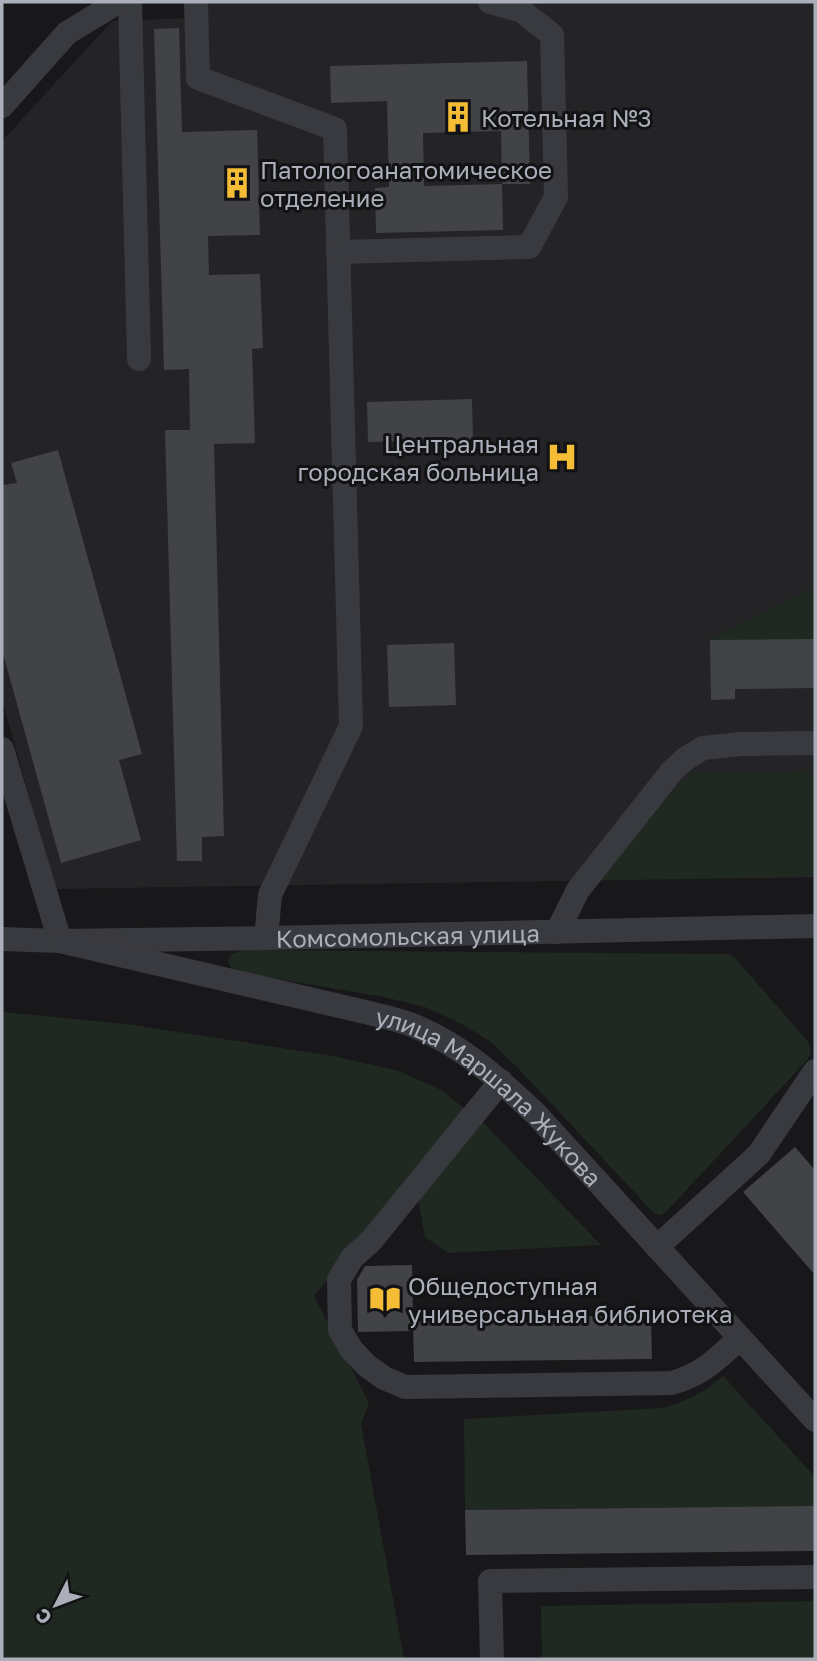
<svg xmlns="http://www.w3.org/2000/svg" width="817" height="1661" viewBox="0 0 817 1661" font-family="'Golos Text',sans-serif">
<style>
.built{fill:#242427}
.green{fill:#202921}
.building{fill:#424347;fill-rule:evenodd}
.lines{fill:none;stroke-linecap:round;stroke-linejoin:round}
.minor{stroke:#393a3f;stroke-width:24}
.labels{text-anchor:middle;dominant-baseline:central;stroke-width:6;stroke-linejoin:round;paint-order:stroke}
.poi-label{font-size:24px;fill:#aaafba;stroke:#131315;text-anchor:start}
.street-label{font-size:24px;fill:#aaafba;stroke:#131315}
</style>
<rect width="100%" height="100%" fill="#18181a"/>
<!-- built -->
<path class="built" d="M188,2H815V877L55,889L2,699V141L112,21L188,18Z"/>
<!-- green -->
<g class="green">
<path d="M815,585V639L711,640Z"/>
<path d="M815,770V877L600,880L678,785L692,773Z"/>
<path d="M242,950L724,954L731,955L737,960L808,1042L811,1051L808,1059L665,1213L660,1215L654,1213L518,1068L492,1043L464,1025L425,1007L384,997L237,972L231,967L228,960L232,954Z"/>
<path d="M2,1012L126,1024L333,1056L399,1071L441,1090L465,1109L314,1296L369,1403L361,1424L404,1659H2Z"/>
<path d="M481,1120L601,1245L448,1253L425,1237L418,1198Z"/>
<path d="M723,1376L815,1477V1506L465,1510L464,1419L662,1408C688,1401 701,1394 723,1376Z"/>
<path d="M815,1601V1659H542L541,1606Z"/>
</g>
<!-- building -->
<g class="building">
<path d="M179,28L182,132L257,130L260,235L208,236L209,275L260,274L263,348L252,349L255,443L214,444L224,836L202,837V861H177L165,430H190L189,369L164,370L154,29Z"/>
<path d="M527,61L530,184H502L503,230L376,233L375,188L389,187L387,101L331,103L330,66ZM501,131L502,184L424,186L423,133Z"/>
<path d="M472,399L473,440L368,442L367,402Z"/>
<path d="M58,450L142,754L119,760L141,840L61,863L2,650V485L17,483L11,463Z"/>
<path d="M815,639V688L735,689V699L711,700L710,640Z"/>
<path d="M454,643L456,705L389,707L387,645Z"/>
<path d="M795,1147L815,1170V1275L743,1192Z"/>
<path d="M412,1265L413,1319L651,1315L652,1359L414,1362L413,1326V1331L358,1332L357,1280L365,1266Z"/>
<path d="M815,1506V1551L466,1555L465,1510Z"/>
</g>
<g class="lines">
<!-- minor -->
<g class="minor">
<path d="M130,2L139,359"/>
<path d="M196,2L198,78L335,129L351,726L270,895L266,938"/>
<path d="M2,106L67,33L118,2"/>
<path d="M338,252L529,247L556,197L552,35L522,11L490,2"/>
<path d="M2,749L60,941"/>
<path d="M557,932L578,890L672,771L685,759L703,748L741,744L815,743"/>
<path id="s1" d="M2,939L60,941L266,938L815,926"/>
<path id="s2" d="M60,941L365,1012C381,1016 397,1019 412,1025C462,1045 496,1077 535,1113L815,1420"/>
<path d="M501,1081L371,1241L352,1258L339,1280L340,1330L351,1349L366,1365L384,1378L405,1387L672,1383C703,1374 717,1359 740,1338"/>
<path d="M657,1247L759,1154L815,1071"/>
<path d="M492,1659L490,1581L815,1577"/>
</g>
</g>
<!-- icons -->
<defs>
<symbol id="building-bare" viewBox="-9 -9 18 18"><path d="M-4-6H4V6H1V3H-1V6H-4ZM-2.5-4.3h1.7v1.8h-1.7ZM.8-4.3h1.7v1.8H.8ZM-2.5-1h1.7V.8h-1.7ZM.8-1h1.7V.8H.8Z" fill="#f5bc35" stroke="#131315" stroke-width="2.5" paint-order="stroke"/></symbol>
<symbol id="hospital-bare" viewBox="-9 -9 18 18"><path d="M-5-5h3v3.5h4V-5h3V5h-3V1.5h-4V5h-3Z" fill="#f5bc35" stroke="#131315" stroke-width="2.5" paint-order="stroke"/></symbol>
<symbol id="library-bare" viewBox="-9 -9 18 18"><path d="M-6-4Q-3-5.5-.7-3.5V5Q-3 3-6 4ZM6-4Q3-5.5 .7-3.5V5Q3 3 6 4Z" fill="#f5bc35" stroke="#131315" stroke-width="2.5" paint-order="stroke"/></symbol>
</defs>
<g fill-rule="evenodd">
<use href="#building-bare" x="436" y="95" width="44" height="44"/>
<use href="#building-bare" x="215" y="161" width="44" height="44"/>
<use href="#hospital-bare" x="540" y="435" width="44" height="44"/>
<use href="#library-bare" x="363" y="1277" width="44" height="44"/>
</g>
<g class="labels">
<!-- poi labels -->
<g class="poi-label">
<text x="481" y="117">Котельная №3</text>
<text x="260" y="169">Патологоанатомическое<tspan x="260" dy="28">отделение</tspan></text>
<text x="539" y="443" text-anchor="end">Центральная<tspan x="539" dy="28">городская больница</tspan></text>
<text x="408" y="1285">Общедоступная<tspan x="408" dy="28">универсальная библиотека</tspan></text>
</g>
<!-- street labels -->
<g class="street-label">
<text stroke="none"><textPath href="#s1" startOffset="406">Комсомольская улица</textPath></text>
<text stroke="none"><textPath href="#s2" startOffset="466">улица Маршала Жукова</textPath></text>
</g>
</g>
<!-- border -->
<rect width="817" height="1661" fill="none" stroke="#aaafba" stroke-width="7"/>
<!-- north arrow -->
<g transform="translate(56 1605) rotate(228)" stroke="#131315" stroke-width="5" paint-order="stroke">
<path d="M0-5L12 26L0 18L-12 26Z" fill="#aaafba"/>
<text y="-10" font-size="19" font-weight="bold" text-anchor="middle" fill="#aaafba">С</text>
</g>
</svg>
